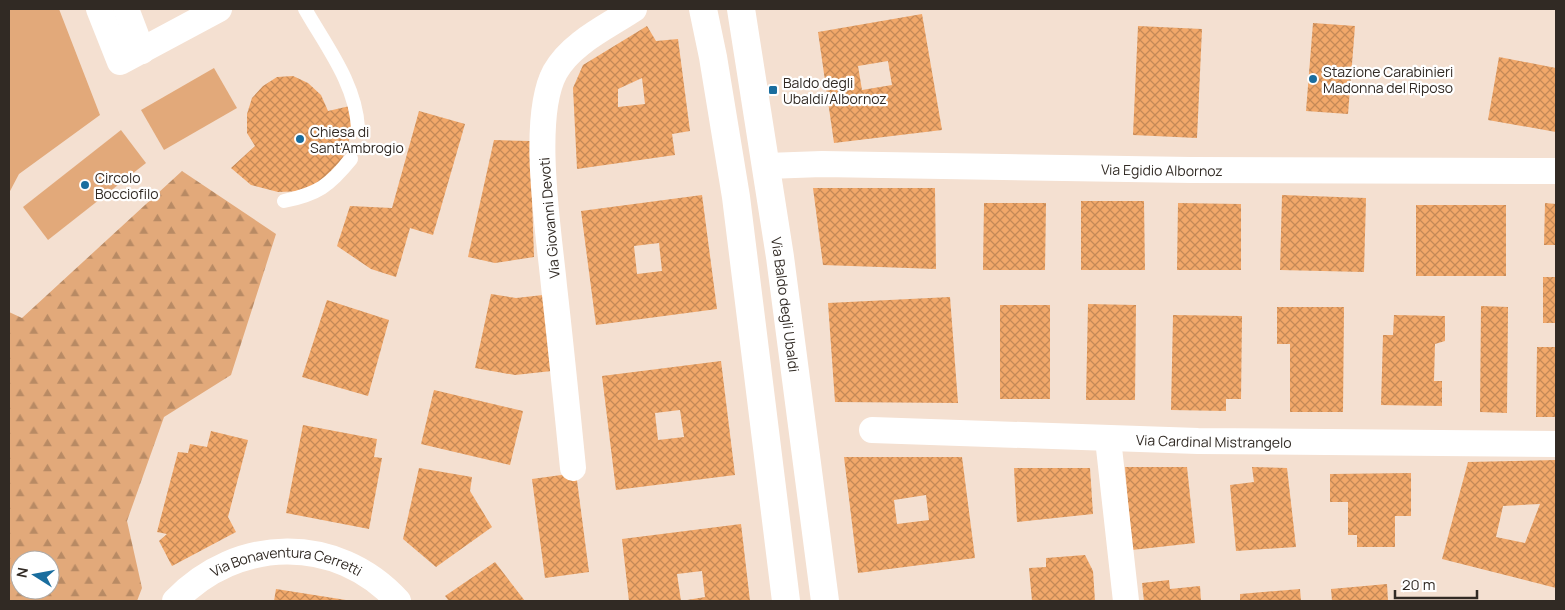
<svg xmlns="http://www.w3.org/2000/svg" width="1565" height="610" viewBox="0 0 1565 610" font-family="Manrope,sans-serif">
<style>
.green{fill:#e2a97a}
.forest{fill:url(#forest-firs);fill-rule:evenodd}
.building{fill:url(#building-cross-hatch);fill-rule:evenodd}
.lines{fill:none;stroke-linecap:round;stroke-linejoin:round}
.lane{stroke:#fff;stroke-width:14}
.street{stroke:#fff;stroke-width:26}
.secondary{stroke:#fff;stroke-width:28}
.poi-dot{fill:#196d9e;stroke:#fff;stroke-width:2}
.labels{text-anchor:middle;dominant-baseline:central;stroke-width:4.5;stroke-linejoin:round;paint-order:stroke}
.poi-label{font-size:14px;fill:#312a24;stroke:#fff;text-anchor:start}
.street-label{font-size:14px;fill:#312a24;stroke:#fff}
</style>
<defs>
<pattern id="forest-firs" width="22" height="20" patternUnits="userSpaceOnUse" patternTransform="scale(1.25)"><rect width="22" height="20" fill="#e2a97a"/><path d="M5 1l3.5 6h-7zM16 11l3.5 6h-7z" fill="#b88a64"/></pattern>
<pattern id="building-cross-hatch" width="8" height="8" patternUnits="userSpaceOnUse" patternTransform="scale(1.25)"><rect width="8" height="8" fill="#f1a86a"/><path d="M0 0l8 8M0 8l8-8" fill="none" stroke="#c48957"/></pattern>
</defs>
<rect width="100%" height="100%" fill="#f4e0d1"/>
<!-- green -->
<g class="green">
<path d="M9,9H59L100,115L19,174L9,193Z"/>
<path d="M214,68L237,108L164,150L141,110Z"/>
<path d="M121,130L146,163L48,240L23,207Z"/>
</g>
<!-- forest -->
<path class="forest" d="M182,171L276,234L231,375L164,417L127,521L142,588L137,601H9V312L22,318ZM20,560H50V590H20Z"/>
<!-- building -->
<g class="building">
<path d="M922,14L942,130L834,143L818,32ZM888,61L892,85L862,90L858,66Z"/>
<path d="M1313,23L1355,26L1348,114L1306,111Z"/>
<path d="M647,26L656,41L678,39L690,131L672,134L675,155L577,169L573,88L583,65ZM642,78L645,104L618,107V89Z"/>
<path d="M1138,26L1202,29L1197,138L1133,135Z"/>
<path d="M1499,57L1556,68V132L1488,120Z"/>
<path d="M293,76L308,83L321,95L328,111L350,106L352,132L343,157L328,178L305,191L278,192L251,185L231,168L255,146L247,133V114L252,98L263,86L277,77Z"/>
<path d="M419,111L465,124L433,235L410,228L396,277L371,269L337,246L350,206L392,208Z"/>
<path d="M494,140L530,141L534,257L495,263L468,257Z"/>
<path d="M813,188H935L936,269L823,265Z"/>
<path d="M702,195L717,309L596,325L581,211ZM659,243L662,271L637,274L634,246Z"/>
<path d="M1282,195L1366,198L1364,272L1280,270Z"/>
<path d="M1081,201H1144L1145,270H1081Z"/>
<path d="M984,203H1046L1045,270H983Z"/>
<path d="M1178,203L1241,204V270H1177Z"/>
<path d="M1545,203L1556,204V245H1544Z"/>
<rect x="1416" y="205" width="90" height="71"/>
<rect x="1543" y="277" width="13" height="46"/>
<path d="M491,294L516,298L543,295L552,371L515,375L475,368Z"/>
<path d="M950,297L958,403L835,402L828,303Z"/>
<path d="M327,300L389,320L368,396L302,377Z"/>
<path d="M1088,304L1136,305L1135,400H1086Z"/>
<rect x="1000" y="305" width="50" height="94"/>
<path d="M1481,306L1508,307L1507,413L1480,412Z"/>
<path d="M1277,307H1344L1343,412H1290V344H1277Z"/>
<path d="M1173,315L1242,316L1241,399H1226V411L1171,410Z"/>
<path d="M1394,315L1445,316V341L1435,344L1434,381H1442V406L1381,405L1383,335H1393Z"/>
<path d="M1537,347H1556V417H1536Z"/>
<path d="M721,361L735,475L616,490L602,376ZM680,410L684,437L658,440L655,413Z"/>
<path d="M434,390L523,411L510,465L421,444Z"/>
<path d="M303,425L377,439L374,457L382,458L369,529L286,513Z"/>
<path d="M211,431L248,440L228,517L236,532L172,566L159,541L167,534L157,532L178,452L188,453L190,444L207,447Z"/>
<path d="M844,457H962L975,558L858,573ZM926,495L929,520L897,524L894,500Z"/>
<path d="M1556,460V588L1442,559L1468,462ZM1540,504L1525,543L1496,537L1503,506Z"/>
<path d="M1125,467H1187L1195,543L1132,550Z"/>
<path d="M1252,467L1287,468L1296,547L1236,551L1230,485L1254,482Z"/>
<path d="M419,468L472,477L470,491L492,527L436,567L403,539Z"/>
<path d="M1014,468H1090L1093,514L1017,522Z"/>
<path d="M576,473L589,572L545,578L532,479Z"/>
<path d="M1411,473V516H1395V547H1357V535H1348V502H1330V474Z"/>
<path d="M741,524L750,601H681L705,597L702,571L677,574L681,601H629L622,539Z"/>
<path d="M1085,555L1093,571L1095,601H1032L1029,568L1046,567V558Z"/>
<path d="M495,562L525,601H449L445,596Z"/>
<path d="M1169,580L1170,589L1200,586L1201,601H1144L1142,583Z"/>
<path d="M1387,584L1388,601H1332L1331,589Z"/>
<path d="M276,589L346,600V601H274Z"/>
<path d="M1300,589L1301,601H1240V594Z"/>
</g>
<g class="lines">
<!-- lane -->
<g class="lane">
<path d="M305,9C326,46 356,84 358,128"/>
<path d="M284,201C318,194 329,186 351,159"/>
</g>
<!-- street -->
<g class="street">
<path d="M99,9L120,62L219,9"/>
<path d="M126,9L142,51"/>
<path id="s1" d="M767,166L822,164L1191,170L1556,171"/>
<path id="s2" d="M872,430L1198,441L1556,444"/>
<path d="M1108,439L1126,601"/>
<path d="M573,468C567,408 561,347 554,286C549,233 530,118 555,72C571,43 607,27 634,9"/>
<path id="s3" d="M175,601C237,536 337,534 398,601"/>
</g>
<!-- secondary -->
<g class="secondary">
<path d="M703,9L713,57L736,197L786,601"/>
<path id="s4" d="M741,9L780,257L825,601"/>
</g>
</g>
<!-- markers -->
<g class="poi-dot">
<circle cx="1313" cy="79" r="5"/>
<rect x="768" y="85" width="10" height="10" rx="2.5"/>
<circle cx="300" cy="139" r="5"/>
<circle cx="85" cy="185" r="5"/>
</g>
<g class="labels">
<!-- poi labels -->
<g class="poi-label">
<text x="1323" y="71">Stazione Carabinieri<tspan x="1323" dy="16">Madonna del Riposo</tspan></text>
<text x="783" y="82">Baldo degli<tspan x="783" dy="16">Ubaldi/Albornoz</tspan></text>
<text x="310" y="131">Chiesa di<tspan x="310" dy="16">Sant'Ambrogio</tspan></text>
<text x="95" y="177">Circolo<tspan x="95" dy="16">Bocciofilo</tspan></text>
</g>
<!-- street labels -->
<g class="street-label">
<text stroke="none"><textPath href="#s1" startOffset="395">Via Egidio Albornoz</textPath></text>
<text transform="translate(549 218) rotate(-95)">Via Giovanni Devoti</text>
<text stroke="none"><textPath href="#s4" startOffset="299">Via Baldo degli Ubaldi</textPath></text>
<text stroke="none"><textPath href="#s2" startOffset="342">Via Cardinal Mistrangelo</textPath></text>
<text stroke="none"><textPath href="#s3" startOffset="125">Via Bonaventura Cerretti</textPath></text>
</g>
</g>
<!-- border -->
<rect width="1565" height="610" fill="none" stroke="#312a24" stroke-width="20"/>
<!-- north arrow -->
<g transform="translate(35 575) rotate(281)"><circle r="24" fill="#ffffff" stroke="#adaaa7"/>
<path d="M0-4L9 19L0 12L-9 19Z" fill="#196d9e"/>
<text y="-8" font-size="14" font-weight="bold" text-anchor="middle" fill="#312a24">N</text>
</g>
<!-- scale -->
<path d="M1395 590v8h82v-8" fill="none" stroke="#312a24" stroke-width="2.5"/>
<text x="1402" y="590" font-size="15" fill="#312a24" stroke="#ffffff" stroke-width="4" paint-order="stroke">20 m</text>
</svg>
